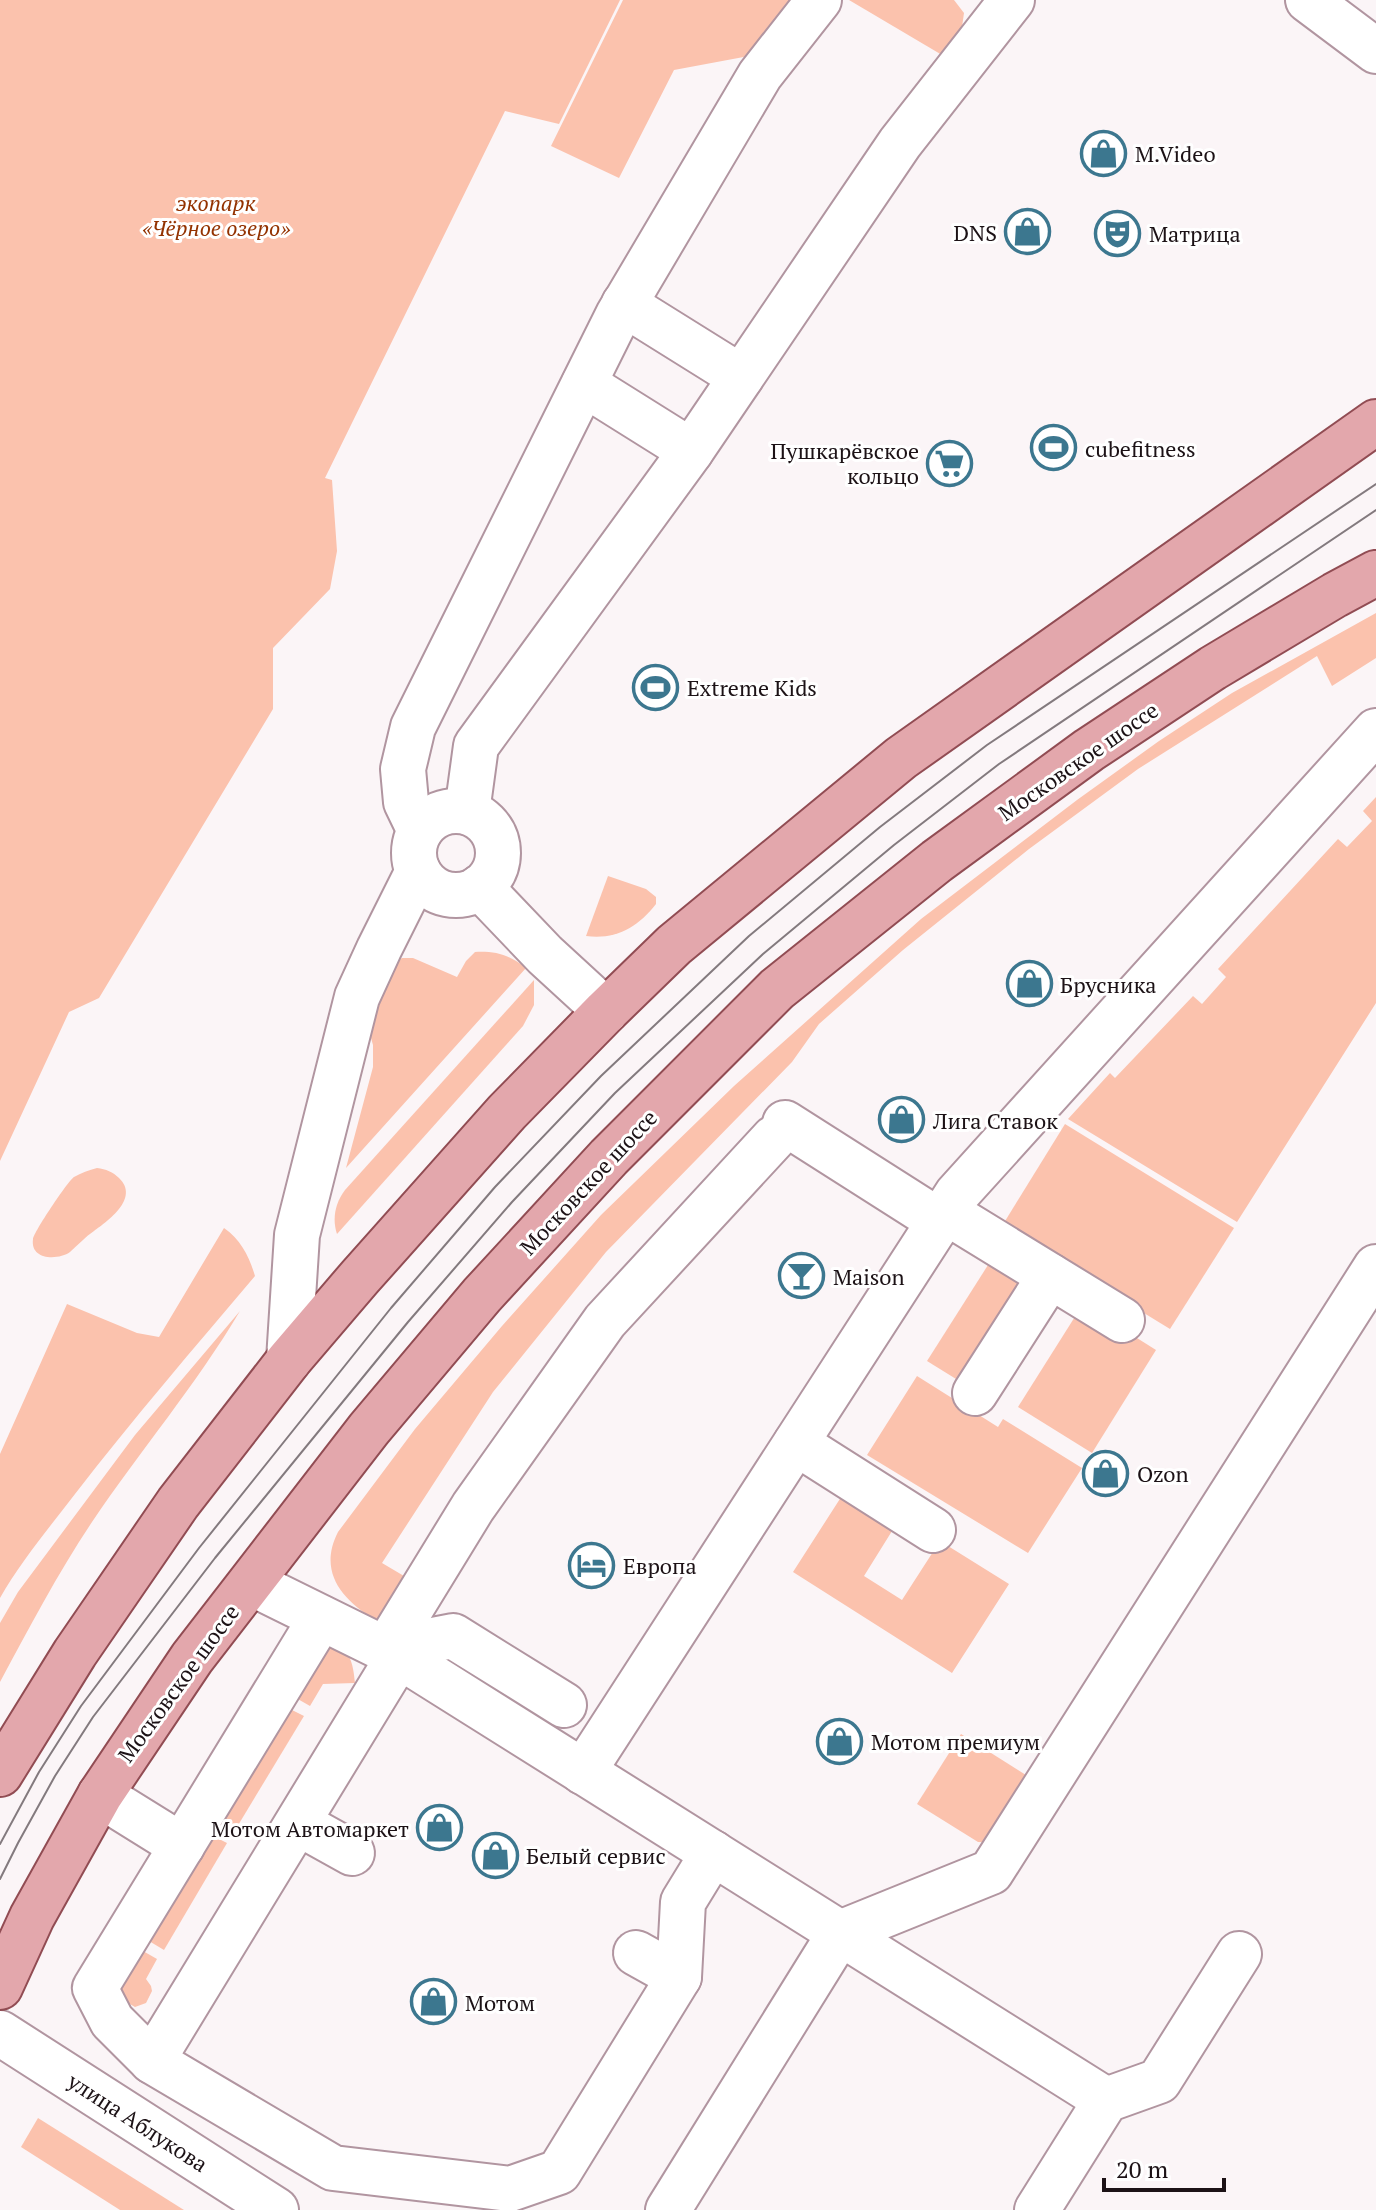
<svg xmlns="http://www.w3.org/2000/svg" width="1376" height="2210" viewBox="0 0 1376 2210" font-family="'PT Serif',serif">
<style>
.green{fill:#fbc2ad}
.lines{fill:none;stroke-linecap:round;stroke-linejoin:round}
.minor-casing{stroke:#b195a0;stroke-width:48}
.major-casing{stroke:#914c53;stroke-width:48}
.minor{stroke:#fff;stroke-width:44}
.major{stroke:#e3a7ac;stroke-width:44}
.tram{stroke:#837a7e;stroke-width:2}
.labels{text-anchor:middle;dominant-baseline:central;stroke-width:6;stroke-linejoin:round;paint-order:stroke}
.poi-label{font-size:22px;fill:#1c1216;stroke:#fff;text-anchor:start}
.park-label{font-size:22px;font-style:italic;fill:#933200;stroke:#fff}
.street-label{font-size:22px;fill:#1c1216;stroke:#fff}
</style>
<rect width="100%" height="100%" fill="#fbf5f7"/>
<!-- green -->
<g class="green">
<path d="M0,0H620L559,124L505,111L325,478L332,480L337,551L330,589L273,648V709L99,998L69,1012L0,1161Z"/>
<path d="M623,0H790L749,56L674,70L619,178L551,146Z"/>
<path d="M849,0H954L964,13L962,27L942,55Z"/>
<path d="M1376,613V658L1332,686L1317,656L1138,769L1029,849L903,950L819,1024L792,1062L606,1252L493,1392L382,1563L404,1576L405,1586L385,1616L374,1619C341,1599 318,1571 338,1532L415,1429L502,1326L601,1215L734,1086L921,919L1077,800L1159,741L1232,693Z"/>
<path d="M1376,797V1003L1237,1222L1068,1119L1110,1073L1115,1078L1193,996L1202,1004L1226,977L1218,969L1338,839L1347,847L1372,821L1363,811Z"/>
<path d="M608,876L646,889L656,897V904C638,927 616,940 586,936Z"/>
<path d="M475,952C496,951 510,955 526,968L346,1168L373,1067V1045L369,1031L392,965L402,958H413L457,977L466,961Z"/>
<path d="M534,980V1005L523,1026L337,1234C332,1219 335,1203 345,1190Z"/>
<path d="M1065,1124L1234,1228L1170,1329L1002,1226Z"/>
<path d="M97,1168C106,1169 113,1172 119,1178C140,1198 108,1221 94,1231C85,1237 78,1245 70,1252C59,1260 30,1261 33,1239C34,1232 67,1182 74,1177C81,1173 89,1170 97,1168Z"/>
<path d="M224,1228C241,1240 249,1256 255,1276C194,1348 133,1419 75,1494C49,1528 21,1561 0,1598V1454L67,1304L137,1333L159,1337Z"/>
<path d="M995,1254L1037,1279L969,1387L927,1361Z"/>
<path d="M1083,1304L1156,1350L1092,1453L1018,1407Z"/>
<path d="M240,1311C196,1385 140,1451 92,1522C58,1573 29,1628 0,1682V1623L18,1592L135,1435Z"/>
<path d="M917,1376L998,1427L1003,1419L1082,1468L1028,1553L867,1455Z"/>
<path d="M845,1491L897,1523L864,1576L902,1600L940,1541L1009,1584L952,1673L793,1572Z"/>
<path d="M324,1646C350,1644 353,1662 355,1683L323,1684L310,1706L296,1698Z"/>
<path d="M290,1709L304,1716L234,1832L220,1824Z"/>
<path d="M961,1734L1037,1782L997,1843L978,1842L917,1804Z"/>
<path d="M213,1836L227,1843L164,1950L149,1941Z"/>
<path d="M143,1951L157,1959L146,1979L151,1986L152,1991L146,2003L135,2007L123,2000L118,1988Z"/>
<path d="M38,2118L184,2210H120L21,2147Z"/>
</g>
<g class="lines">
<defs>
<g id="minor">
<path d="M1308,0L1376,51"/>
<path d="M624,304L741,377"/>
<path d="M691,451L900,143L1012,0"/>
<circle cx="456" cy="853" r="42"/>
<path d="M467,812L476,746L691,451L584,384"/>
<path d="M420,831L406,802L403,769L413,727L618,315L760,75L819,0"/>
<path d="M480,887L545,955L606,1011"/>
<path d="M785,1123L939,1221"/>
<path d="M946,1212L1122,1320"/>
<path d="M289,1360L297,1235L357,997L379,949L418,871"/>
<path d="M975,1393L1050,1276"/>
<path d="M796,1443L933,1530"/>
<path d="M251,1583L399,1656L1106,2100"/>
<path d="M321,1618L95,1988L112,2021L152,2061L399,1656"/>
<path d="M386,1649L473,1507L605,1321L774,1138"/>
<path d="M386,1649L453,1636L564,1705"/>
<path d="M583,1772L957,1194L1376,731"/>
<path d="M100,1795L182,1846"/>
<path d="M298,1823L352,1853"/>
<path d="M636,1953L679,1977"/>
<path d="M0,2033L276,2210"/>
<path d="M152,2061L333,2168L510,2189L559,2172L679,1977L683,1902L713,1853"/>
<path d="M668,2210L840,1933L991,1872L1376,1267"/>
<path d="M1037,2210L1106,2100L1159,2081L1239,1954"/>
</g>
<g id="major">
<path d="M0,1774L75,1653L178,1503L289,1360L360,1277L507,1112L606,1011L674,945L901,758L1376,422"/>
<path d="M0,1987L32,1917L100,1795L192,1658L369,1429L482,1295L609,1157L777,989L937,861L1089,750L1213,668L1335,595L1376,573"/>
</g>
</defs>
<!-- minor casing -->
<use href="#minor" class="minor-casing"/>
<!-- major casing -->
<use href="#major" class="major-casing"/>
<!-- minor -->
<use href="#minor" class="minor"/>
<!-- major -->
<use href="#major" class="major"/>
<!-- tram -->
<g class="tram">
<path d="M0,1844L39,1772L81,1706L199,1548L391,1308L495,1187L601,1076L749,936L880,827L987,745L1376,484"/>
<path d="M0,1879L18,1843L55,1776L93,1717L215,1558L408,1322L512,1202L615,1093L763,954L894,845L999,764L1376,510"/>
</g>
</g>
<!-- icons -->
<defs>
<symbol id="shop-ring" viewBox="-11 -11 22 22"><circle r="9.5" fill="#fff" stroke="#3c778f" stroke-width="1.5"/><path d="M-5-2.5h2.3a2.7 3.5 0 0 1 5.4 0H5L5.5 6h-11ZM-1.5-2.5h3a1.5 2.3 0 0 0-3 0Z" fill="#3c778f"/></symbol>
<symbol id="theatre-ring" viewBox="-11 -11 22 22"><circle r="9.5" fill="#fff" stroke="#3c778f" stroke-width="1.5"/><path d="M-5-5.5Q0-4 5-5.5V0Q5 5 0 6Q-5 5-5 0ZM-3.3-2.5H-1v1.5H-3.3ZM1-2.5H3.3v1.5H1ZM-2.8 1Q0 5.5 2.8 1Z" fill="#3c778f"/></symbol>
<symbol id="stadium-ring" viewBox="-11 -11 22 22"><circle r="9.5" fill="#fff" stroke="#3c778f" stroke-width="1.5"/><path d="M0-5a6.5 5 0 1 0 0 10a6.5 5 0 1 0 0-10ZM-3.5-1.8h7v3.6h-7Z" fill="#3c778f"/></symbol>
<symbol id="supermarket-ring" viewBox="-11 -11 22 22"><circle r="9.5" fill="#fff" stroke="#3c778f" stroke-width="1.5"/><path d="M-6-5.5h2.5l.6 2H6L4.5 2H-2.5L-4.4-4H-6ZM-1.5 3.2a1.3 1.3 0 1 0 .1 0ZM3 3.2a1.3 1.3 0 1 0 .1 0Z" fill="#3c778f"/></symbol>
<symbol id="bar-ring" viewBox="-11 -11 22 22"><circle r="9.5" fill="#fff" stroke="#3c778f" stroke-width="1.5"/><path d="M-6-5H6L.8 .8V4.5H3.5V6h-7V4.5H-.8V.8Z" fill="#3c778f"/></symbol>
<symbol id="hotel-ring" viewBox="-11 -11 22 22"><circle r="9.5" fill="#fff" stroke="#3c778f" stroke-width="1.5"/><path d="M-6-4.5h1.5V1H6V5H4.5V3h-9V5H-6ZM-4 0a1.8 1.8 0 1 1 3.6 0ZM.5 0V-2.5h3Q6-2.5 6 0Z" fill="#3c778f"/></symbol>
</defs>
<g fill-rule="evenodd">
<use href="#shop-ring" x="1078" y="128" width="51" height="51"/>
<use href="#shop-ring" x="1002" y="206" width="51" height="51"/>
<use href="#theatre-ring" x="1092" y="208" width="51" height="51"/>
<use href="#stadium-ring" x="1028" y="422" width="51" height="51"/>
<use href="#supermarket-ring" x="924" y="438" width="51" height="51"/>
<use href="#stadium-ring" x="630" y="662" width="51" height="51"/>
<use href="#shop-ring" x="1004" y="958" width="51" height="51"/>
<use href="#shop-ring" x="876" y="1094" width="51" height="51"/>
<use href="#bar-ring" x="776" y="1250" width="51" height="51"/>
<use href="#shop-ring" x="1080" y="1448" width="51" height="51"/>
<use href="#hotel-ring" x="566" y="1540" width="51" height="51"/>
<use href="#shop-ring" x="814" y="1716" width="51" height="51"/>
<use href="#shop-ring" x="414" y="1802" width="51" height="51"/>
<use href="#shop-ring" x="470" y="1830" width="51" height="51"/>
<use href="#shop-ring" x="408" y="1976" width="51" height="51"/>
</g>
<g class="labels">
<!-- poi labels -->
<g class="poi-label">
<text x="1135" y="153">M.Video</text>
<text x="997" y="232" text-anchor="end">DNS</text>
<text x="1149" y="233">Матрица</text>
<text x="1085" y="448">cubefitness</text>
<text x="919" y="450" text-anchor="end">Пушкарёвское<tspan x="919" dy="25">кольцо</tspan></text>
<text x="687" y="687">Extreme Kids</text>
<text x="1060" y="984">Брусника</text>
<text x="933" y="1120">Лига Ставок</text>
<text x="833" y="1276">Maison</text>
<text x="1137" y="1473">Ozon</text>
<text x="623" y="1565">Европа</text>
<text x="871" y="1741">Мотом премиум</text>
<text x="409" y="1828" text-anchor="end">Мотом Автомаркет</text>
<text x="526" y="1855">Белый сервис</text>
<text x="465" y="2002">Мотом</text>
</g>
<!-- park labels -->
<g class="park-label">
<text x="216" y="202">экопарк<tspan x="216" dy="25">«Чёрное озеро»</tspan></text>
</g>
<!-- street labels -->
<g class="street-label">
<text transform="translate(1078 761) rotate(-35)">Московское шоссе</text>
<text transform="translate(588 1182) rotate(-47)">Московское шоссе</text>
<text transform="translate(178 1683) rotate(-54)">Московское шоссе</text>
<text transform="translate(138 2122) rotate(33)">улица Аблукова</text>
</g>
</g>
<!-- scale -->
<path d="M1104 2178v12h120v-12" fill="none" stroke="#1c1216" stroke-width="4"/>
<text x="1116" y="2178" font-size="24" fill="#1c1216" stroke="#ffffff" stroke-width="6" paint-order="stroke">20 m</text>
</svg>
